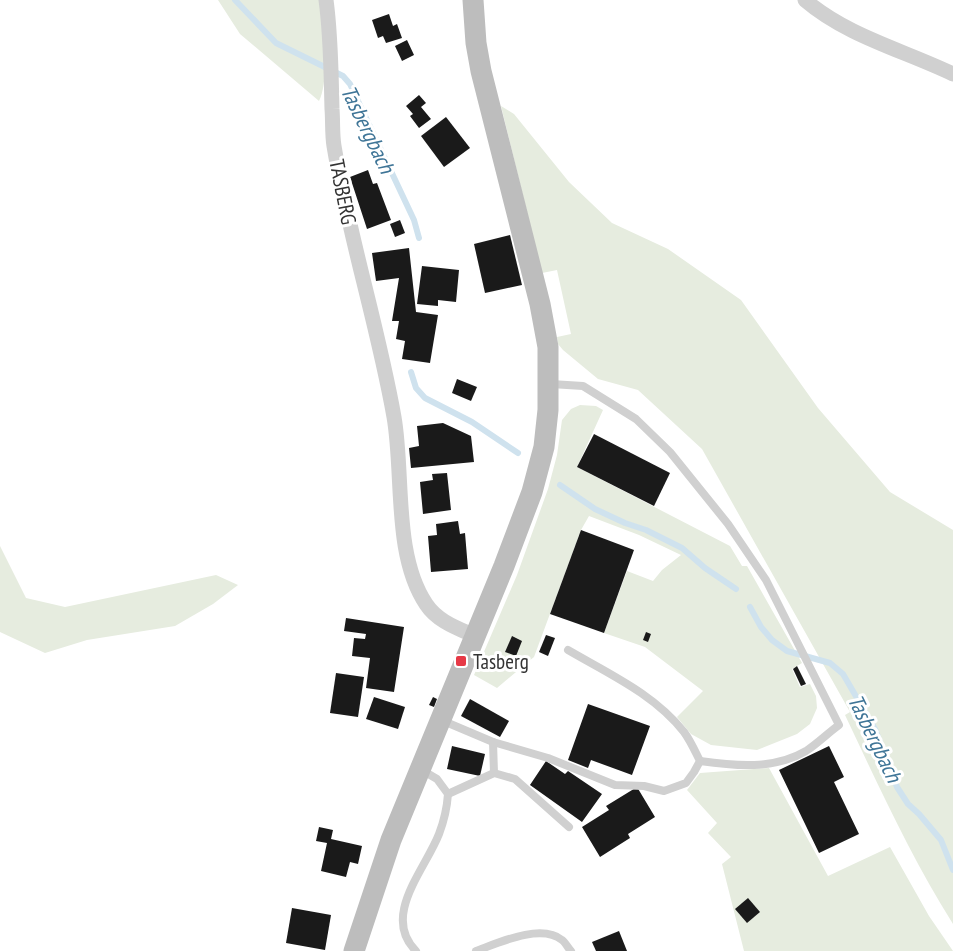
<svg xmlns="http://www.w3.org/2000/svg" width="953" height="951" viewBox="0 0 953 951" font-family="'PT Sans Narrow',sans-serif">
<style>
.green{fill:#e6ecdf}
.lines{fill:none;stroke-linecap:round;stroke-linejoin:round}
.stream{stroke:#cfe2ee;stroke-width:6}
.building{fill:#1a1a1a}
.service{stroke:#d0d0d0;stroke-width:8}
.minor{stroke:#d0d0d0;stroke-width:15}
.secondary{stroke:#bdbdbd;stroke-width:21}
.poi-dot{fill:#e63946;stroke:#fff;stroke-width:2}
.labels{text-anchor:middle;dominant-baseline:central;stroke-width:6;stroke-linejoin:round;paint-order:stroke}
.street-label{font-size:21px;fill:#333;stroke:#fff}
.poi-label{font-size:21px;fill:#333;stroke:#fff;text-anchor:start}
.water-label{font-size:22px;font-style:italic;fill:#3f7597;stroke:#fff}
</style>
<rect width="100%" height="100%" fill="#fff"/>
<!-- green -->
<g class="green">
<path d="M218,0H320C323,26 330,79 319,101L240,34Z"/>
<path d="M501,106L514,114L569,182L612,223L668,249L741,300L818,408L890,492L953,530V924C911,857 879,787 845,715L850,712L702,449L638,390L598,379L563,350L558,344L557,337L571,334L557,270L542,273Z"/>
<path d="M580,405L596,406L603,410L577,467L730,546L742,566H747L802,663L792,669L800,687L810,684L816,696L817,708L810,724L797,734L757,750L711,745L691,734L677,717L703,691L645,647L604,633L627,571L653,581L662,570L681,555L639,535L589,516L581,530L534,657L497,688L474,675L517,575L548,489L557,455L562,420L571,409Z"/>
<path d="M0,546L26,598L65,607L216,575L238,585L213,604L175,626L87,640L45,653L0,632Z"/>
<path d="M769,768L828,876L890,847L929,916L953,951H744L722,864L731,857L708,833L717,823L687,790L700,773Z"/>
</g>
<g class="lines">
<!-- stream -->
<g class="stream">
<path d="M235,0L276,43L343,76L350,84L414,220L419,238"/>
<path d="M411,372L416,388L425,398L472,422L518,453"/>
<path d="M560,485L595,509L625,523L646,530L682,548L705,568L736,589"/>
<path d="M750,607L761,627L772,640L787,651L830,663L843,674L875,729L897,787L908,804L919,814L941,840L953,870"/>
</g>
</g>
<!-- building -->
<g class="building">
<path d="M389,14L393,26L397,24L402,38L386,43L383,36L378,38L372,20Z"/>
<path d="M407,40L414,55L402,61L395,46Z"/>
<path d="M419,95L426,103L421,107L431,119L419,128L410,116L413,114L406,106Z"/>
<path d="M446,117L470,148L444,167L421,136Z"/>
<path d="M368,170L373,184L377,183L391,220L367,229L350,177Z"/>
<path d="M400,220L405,233L395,237L390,224Z"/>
<path d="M510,235L522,285L485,293L474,244Z"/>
<path d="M409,248L416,312L438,315L430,363L402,359L405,341L396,339L399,321H392L399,278L376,281L372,253Z"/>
<path d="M422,266L459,270L456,302L438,300V306L417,304Z"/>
<path d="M457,379L477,387L471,401L452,393Z"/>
<path d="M443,423L471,436L474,462L411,468L409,448L419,446L417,426Z"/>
<path d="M594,434L670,473L654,506L577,467Z"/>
<path d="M447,473L451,510L423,514L420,482L433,480L432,474Z"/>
<path d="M458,521L460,534L465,533L468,569L431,572L428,536L437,535L436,524Z"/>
<path d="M581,530L634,550L604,633L550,614Z"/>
<path d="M346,618L404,627L394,692L366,688L370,658L352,656L354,638L365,639L366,634L344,631Z"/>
<path d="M646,632L651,634L648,642L643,640Z"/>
<path d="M546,635L555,638L548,656L539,652Z"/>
<path d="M512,636L522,641L516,656L505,652Z"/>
<path d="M797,666L806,684L801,686L793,669Z"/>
<path d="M336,673L364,677L358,717L330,713Z"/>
<path d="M374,697L405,707L398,729L366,719Z"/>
<path d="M433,697L437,699L434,707L429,705Z"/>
<path d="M470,699L509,721L500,737L461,716Z"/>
<path d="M588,704L650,726L632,775L591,760L588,768L568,760Z"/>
<path d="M452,746L485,754L480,776L447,769Z"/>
<path d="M829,746L844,777L834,782L859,834L819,853L779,770Z"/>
<path d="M546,761L565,774L568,771L602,794L582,822L530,785Z"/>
<path d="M637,787L655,817L628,834L630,838L600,857L582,827L609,810L606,806Z"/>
<path d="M319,827L333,830L331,839L362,846L358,864L350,862L346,877L321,871L327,843L316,841Z"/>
<path d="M748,898L760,912L747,923L735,909Z"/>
<path d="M292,908L331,915L325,950L286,943Z"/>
<path d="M619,931L627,951H596L592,942Z"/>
</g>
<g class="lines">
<!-- service -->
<g class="service">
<path d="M551,384L583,386L636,419L670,452L728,524L766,580L839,725C828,733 817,744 806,751C774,770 735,766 700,761"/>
<path d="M441,720L493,742L548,758L615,785L644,786L664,791L686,783L694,772L700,761C695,751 690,740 684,732C654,694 609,674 568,650"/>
<path d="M493,742L494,773"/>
<path d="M448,794L494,773L515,779L569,827"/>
<path d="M416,951C381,916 425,870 439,834C444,821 447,808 448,794L437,779L420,769"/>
<path d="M476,951C498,943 541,923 562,940C565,942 568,948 571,951"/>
</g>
<!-- minor -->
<g class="minor">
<path d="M326,0C331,36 331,73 332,109C333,121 332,134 334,146C349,237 378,326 394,417C404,474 393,555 426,604C437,621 457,628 475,636"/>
<path d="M805,0C847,36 903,50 953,74"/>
</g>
<!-- secondary -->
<path class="secondary" d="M354,951L391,840L504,566L532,492L544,447L548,410V347L540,304L481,71L476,43L473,0"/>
</g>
<!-- markers -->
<rect class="poi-dot" x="455" y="655" width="12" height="12" rx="3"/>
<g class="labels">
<!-- street labels -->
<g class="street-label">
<text transform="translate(343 192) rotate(79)">TASBERG</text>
</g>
<!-- poi labels -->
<g class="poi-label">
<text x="473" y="661">Tasberg</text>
</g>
<!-- water labels -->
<g class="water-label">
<text transform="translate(368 129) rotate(64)">Tasbergbach</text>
<text transform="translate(875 738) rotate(64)">Tasbergbach</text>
</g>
</g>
</svg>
